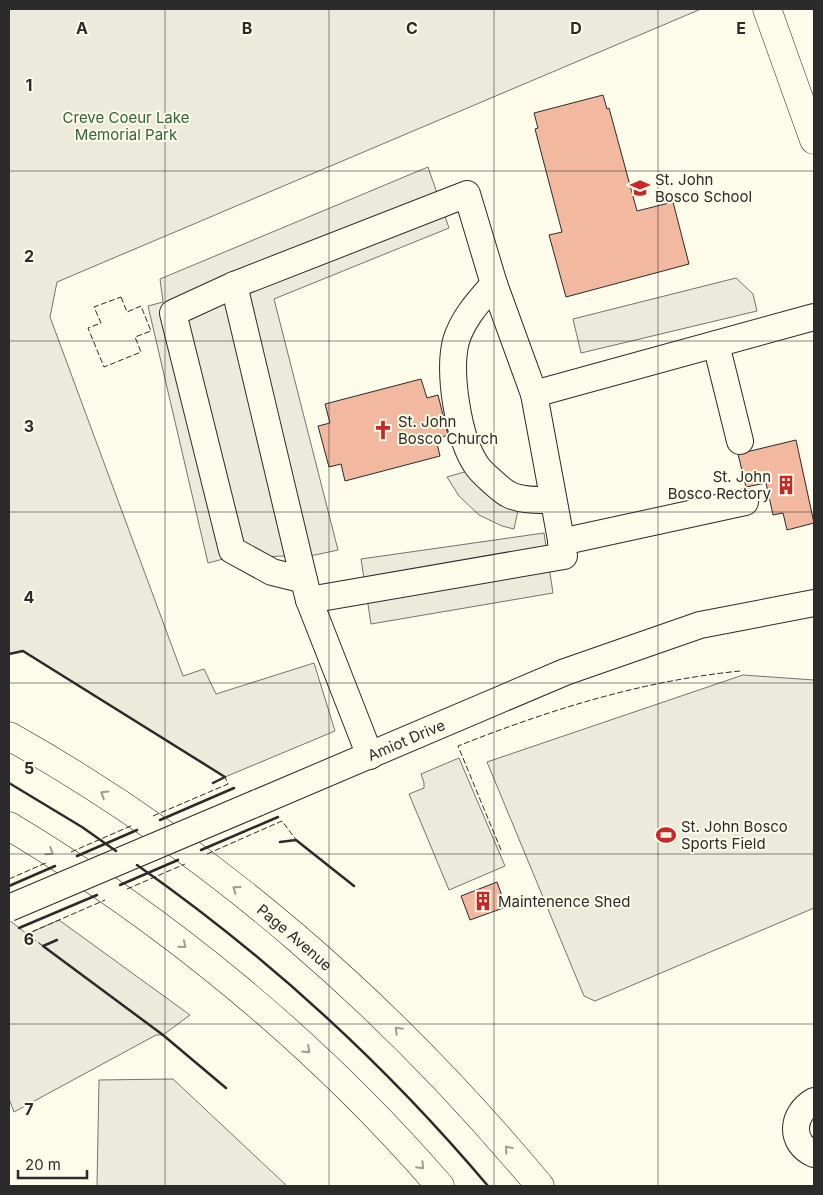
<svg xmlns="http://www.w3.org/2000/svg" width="823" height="1195" viewBox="0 0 823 1195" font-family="Inter,sans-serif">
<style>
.green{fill:#ecebdb;stroke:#74746e}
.parking{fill:#eceadb;stroke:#74746e}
.building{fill:#f2b8a0;stroke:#2b2b2b}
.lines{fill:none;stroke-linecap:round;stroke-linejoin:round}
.minor-casing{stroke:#2b2b2b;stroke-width:28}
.major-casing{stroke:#2b2b2b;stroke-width:29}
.highway-casing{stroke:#2b2b2b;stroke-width:29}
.minor{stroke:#fdfbea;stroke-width:26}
.major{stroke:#fdfbea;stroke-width:28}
.highway{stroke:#fdfbea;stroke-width:28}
.minor-bridge-casing{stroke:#2b2b2b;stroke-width:28;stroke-linecap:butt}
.minor-bridge{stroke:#fdfbea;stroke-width:26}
.fence{stroke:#2b2b2b;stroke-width:1;stroke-dasharray:6 2.5;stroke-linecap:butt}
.wall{stroke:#2b2b2b;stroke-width:2.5}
.oneway{stroke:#9e9d94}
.grid{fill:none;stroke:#2b2b2b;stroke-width:1;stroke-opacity:0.55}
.labels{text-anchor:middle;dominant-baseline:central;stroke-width:4;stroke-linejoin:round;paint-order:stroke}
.park-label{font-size:15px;fill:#34623c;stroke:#fdfbea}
.poi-label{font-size:15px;fill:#2b2b2b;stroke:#fdfbea;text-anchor:start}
.street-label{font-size:15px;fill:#2b2b2b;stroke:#fdfbea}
.grid-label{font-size:16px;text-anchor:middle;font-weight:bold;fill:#2b2b2b;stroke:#fdfbea;stroke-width:4;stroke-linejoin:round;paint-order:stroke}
</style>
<rect width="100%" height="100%" fill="#fdfbea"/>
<!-- green -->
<g class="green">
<path d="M9,9H701L57,282L50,317L183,676L204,669L216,694L314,663L335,731L225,777L23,651L9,654Z"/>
<path d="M743,675L814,680V908L595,1001L584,996L487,762Z"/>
<path d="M9,920L27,934L59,920L190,1015L163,1035H156L14,1112L9,1099Z"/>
<path d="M173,1079L287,1186H97L99,1080Z"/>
</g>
<!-- parking -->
<g class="parking">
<path d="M428,167L449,228L274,299L338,550L315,555L227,558L208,563L148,306L163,302L160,279Z"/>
<path d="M736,278L753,294L757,311L581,353L573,319Z"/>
<path d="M471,470L519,506L514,529L502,526L479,515L459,496L447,477Z"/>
<path d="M544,533L553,593L371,624L361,559Z"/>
<path d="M459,758L505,866L449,890L409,794L424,788V783L421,774Z"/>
</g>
<!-- building -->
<g class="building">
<path d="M603,95L607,109L609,108L637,211L673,202L689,264L566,297L549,235L562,232L535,129L538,128L534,113Z"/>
<path d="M421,379L427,398L438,395L448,435L436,439L440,456L345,481L341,464L329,467L318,426L330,423L325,404Z"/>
<path d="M796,440L814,523L787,530L783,513L773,515L766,483L746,487L738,454Z"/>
<path d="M497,882L506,907L470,920L461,896Z"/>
</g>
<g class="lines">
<defs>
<g id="minor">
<path d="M234,285L304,580"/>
<path d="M716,344L740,441"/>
<path d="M534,394L494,284C479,301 463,318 456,341C448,372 458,439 477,466C481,472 501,490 508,494C521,501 539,500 553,500"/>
<path d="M561,542L745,502"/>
<path d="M309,600L304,580L272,572L232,550L173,313L234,285L467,194L494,284"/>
<path d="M370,756L309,600L564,556L534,394L814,317"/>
<path id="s1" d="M257,803L565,672L700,625L814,603"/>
<path d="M814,1101C791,1114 789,1143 814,1154"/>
</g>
<path id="major" d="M767,9L814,140"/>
<g id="highway">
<path id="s2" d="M9,736C213,850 391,1007 540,1186"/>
<path d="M9,826C169,922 317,1044 440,1186"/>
</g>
</defs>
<!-- minor casing -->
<use href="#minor" class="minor-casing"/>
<!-- major casing -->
<use href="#major" class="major-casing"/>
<!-- highway casing -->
<use href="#highway" class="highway-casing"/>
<!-- minor -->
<use href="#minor" class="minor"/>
<!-- major -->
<use href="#major" class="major"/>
<!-- highway -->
<use href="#highway" class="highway"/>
<defs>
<path id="minor-bridge" d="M9,908L257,803"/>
</defs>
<!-- minor-bridge casing -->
<use href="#minor-bridge" class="minor-bridge-casing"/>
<!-- minor-bridge -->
<use href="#minor-bridge" class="minor-bridge"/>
<!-- fence -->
<g class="fence">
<path d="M121,297L127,312L141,306L151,331L135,337L141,352L104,367L88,328L101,323L94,307Z"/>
<path d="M153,816L228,784L225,777"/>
<path d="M161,820L234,788"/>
<path d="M202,850L278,817"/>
<path d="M501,850L458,746C549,710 641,681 740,671"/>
<path d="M71,852L133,825"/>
<path d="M207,854L282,821L297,841"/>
<path d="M76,857L138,830"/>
<path d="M9,879L48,862"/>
<path d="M119,885L179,859"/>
<path d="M9,886L53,867"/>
<path d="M127,889L185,864"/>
<path d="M19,928L97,895"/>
<path d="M43,946L27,934L105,900"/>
</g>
<!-- wall -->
<g class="wall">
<path d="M9,654L23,651L225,777L213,783"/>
<path d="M9,783L82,827L116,851"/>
<path d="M160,820L234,788"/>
<path d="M280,842L296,840L354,886"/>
<path d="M201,850L278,817"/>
<path d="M77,856L137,830"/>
<path d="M137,865C268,957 385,1064 488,1186"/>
<path d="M120,885L178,860"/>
<path d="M9,886L55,866"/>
<path d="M19,928L97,895"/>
<path d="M57,940L43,946L163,1035L226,1088"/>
</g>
</g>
<!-- one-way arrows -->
<defs><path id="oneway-chevron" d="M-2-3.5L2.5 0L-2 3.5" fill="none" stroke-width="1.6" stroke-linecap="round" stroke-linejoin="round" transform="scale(1.25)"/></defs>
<g class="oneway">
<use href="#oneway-chevron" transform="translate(104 794) rotate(-148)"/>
<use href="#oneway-chevron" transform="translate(50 852) rotate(33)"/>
<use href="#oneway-chevron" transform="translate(236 889) rotate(-144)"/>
<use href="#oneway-chevron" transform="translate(183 945) rotate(39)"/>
<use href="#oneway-chevron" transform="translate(398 1030) rotate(-135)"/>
<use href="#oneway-chevron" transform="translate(307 1050) rotate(43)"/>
<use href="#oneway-chevron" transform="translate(508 1149) rotate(-130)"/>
<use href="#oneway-chevron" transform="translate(421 1166) rotate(46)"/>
</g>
<!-- grid -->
<path class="grid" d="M165,9V1186M329,9V1186M494,9V1186M658,9V1186M9,171H814M9,341H814M9,512H814M9,683H814M9,854H814M9,1024H814"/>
<!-- icons -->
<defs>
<symbol id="school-bare" viewBox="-9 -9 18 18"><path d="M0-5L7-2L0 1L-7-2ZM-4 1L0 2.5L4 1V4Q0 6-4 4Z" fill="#c62828" stroke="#fdfbea" stroke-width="2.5" paint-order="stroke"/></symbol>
<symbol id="church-bare" viewBox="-9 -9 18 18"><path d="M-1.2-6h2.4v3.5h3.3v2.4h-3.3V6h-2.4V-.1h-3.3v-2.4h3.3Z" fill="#c62828" stroke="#fdfbea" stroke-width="2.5" paint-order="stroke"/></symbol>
<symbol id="building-bare" viewBox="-9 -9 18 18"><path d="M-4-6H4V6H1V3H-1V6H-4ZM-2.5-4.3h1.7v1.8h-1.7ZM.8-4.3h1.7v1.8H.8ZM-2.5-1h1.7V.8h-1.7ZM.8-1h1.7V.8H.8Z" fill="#c62828" stroke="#fdfbea" stroke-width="2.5" paint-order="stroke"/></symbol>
<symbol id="stadium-bare" viewBox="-9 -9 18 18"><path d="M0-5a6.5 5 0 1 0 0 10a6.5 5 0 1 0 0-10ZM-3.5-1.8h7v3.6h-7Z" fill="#c62828" stroke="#fdfbea" stroke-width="2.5" paint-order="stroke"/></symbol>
</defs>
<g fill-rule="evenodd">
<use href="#school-bare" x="626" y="174" width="28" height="28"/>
<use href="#church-bare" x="369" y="416" width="28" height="28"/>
<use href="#building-bare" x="772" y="471" width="28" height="28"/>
<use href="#stadium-bare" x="652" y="821" width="28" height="28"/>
<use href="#building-bare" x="469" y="887" width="28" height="28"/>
</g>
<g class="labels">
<!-- park labels -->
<g class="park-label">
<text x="126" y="117">Creve Coeur Lake<tspan x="126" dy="17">Memorial Park</tspan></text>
</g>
<!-- poi labels -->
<g class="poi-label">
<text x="655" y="179">St. John<tspan x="655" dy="17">Bosco School</tspan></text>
<text x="398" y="421">St. John<tspan x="398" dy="17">Bosco Church</tspan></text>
<text x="771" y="476" text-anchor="end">St. John<tspan x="771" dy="17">Bosco Rectory</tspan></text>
<text x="681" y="826">St. John Bosco<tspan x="681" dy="17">Sports Field</tspan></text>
<text x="498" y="901">Maintenence Shed</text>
</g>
<!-- street labels -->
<g class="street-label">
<text stroke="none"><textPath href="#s1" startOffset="162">Amiot Drive</textPath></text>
<text stroke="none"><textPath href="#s2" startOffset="350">Page Avenue</textPath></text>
</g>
</g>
<g class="grid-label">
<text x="82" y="34">A</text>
<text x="247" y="34">B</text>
<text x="412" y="34">C</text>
<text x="576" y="34">D</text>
<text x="741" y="34">E</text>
<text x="29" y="91">1</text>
<text x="29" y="262">2</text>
<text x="29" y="432">3</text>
<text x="29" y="603">4</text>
<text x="29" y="774">5</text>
<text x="29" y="945">6</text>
<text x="29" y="1115">7</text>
</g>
<!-- border -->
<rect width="823" height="1195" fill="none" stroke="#2b2b2b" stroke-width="20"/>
<!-- scale -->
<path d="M18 1170v8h69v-8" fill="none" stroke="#2b2b2b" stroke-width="2.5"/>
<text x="25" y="1170" font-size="15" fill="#2b2b2b" stroke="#fdfbea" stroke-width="4" paint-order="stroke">20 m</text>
</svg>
